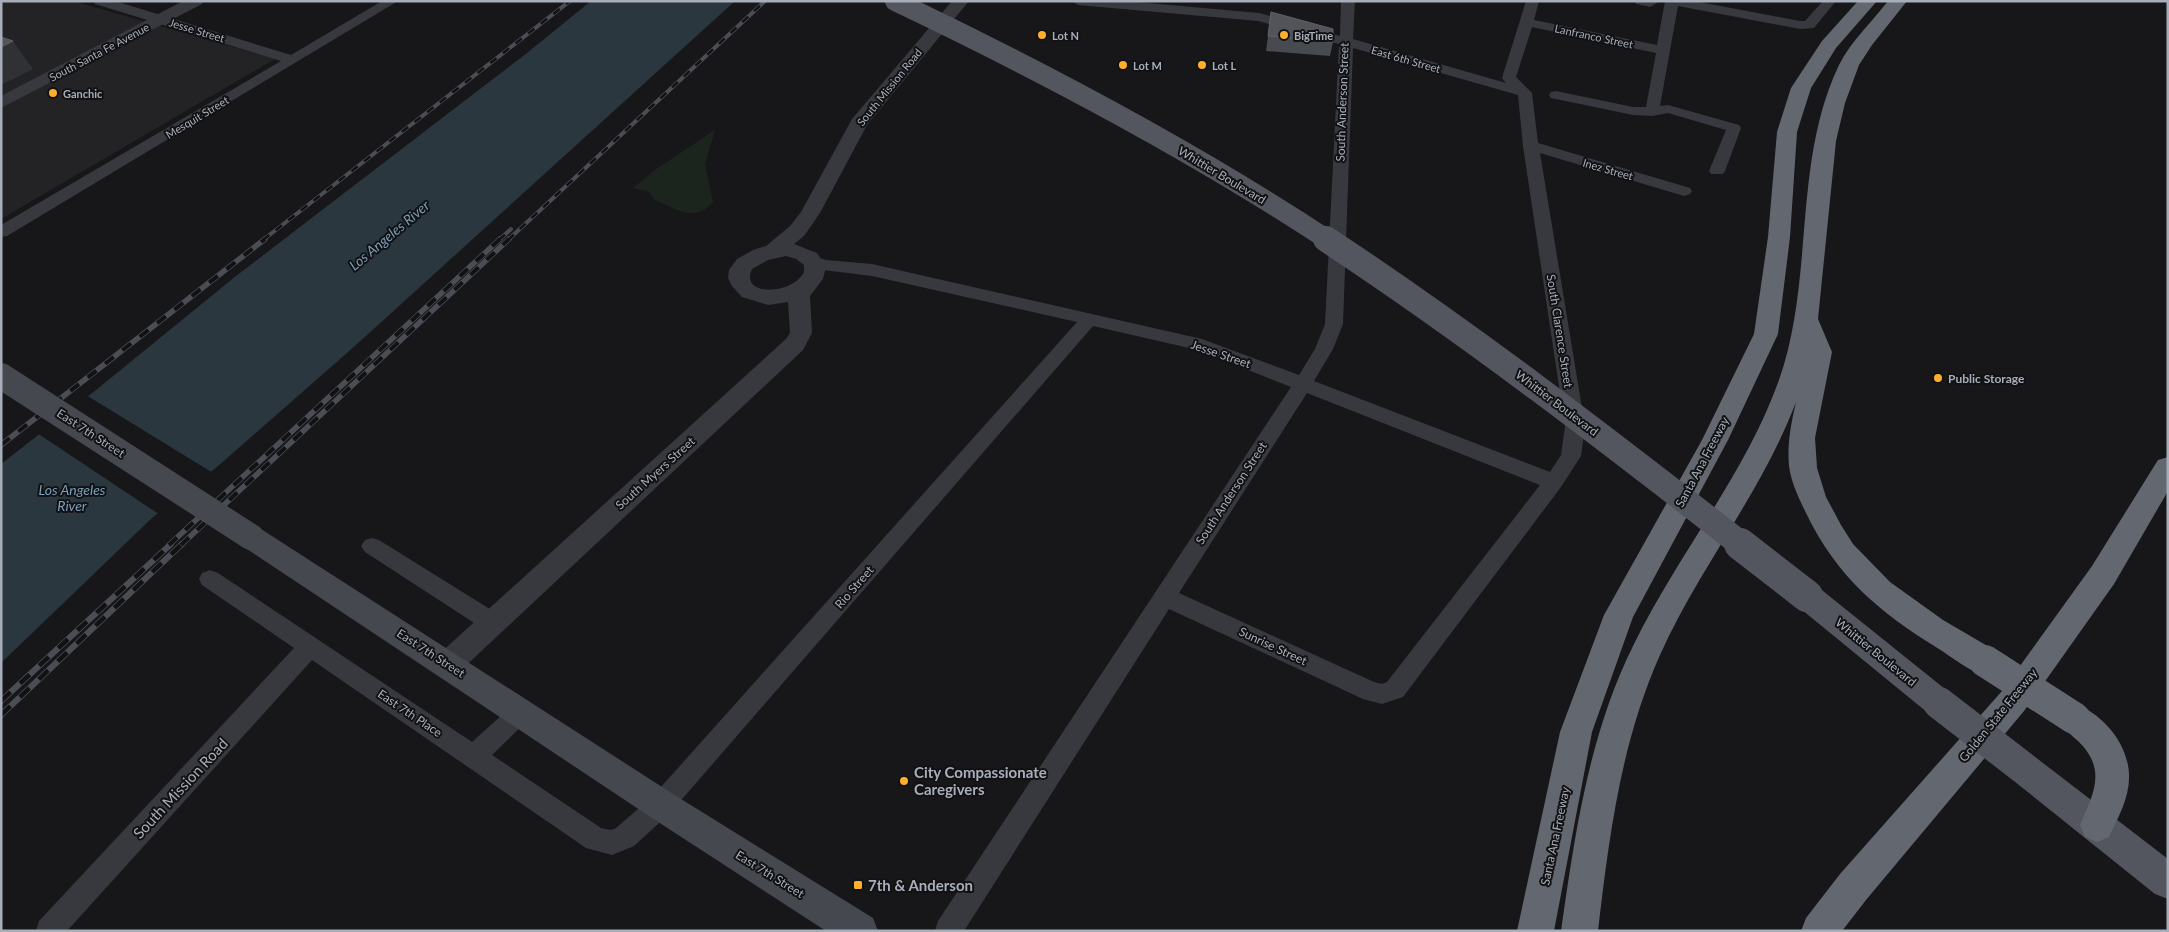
<svg xmlns="http://www.w3.org/2000/svg" width="2169" height="932" viewBox="0 0 2169 932" font-family="Lato,sans-serif">
<style>
.built{fill:#232326}
.green{fill:#1c251d}
.water{fill:#2b373f}
.pier{fill:#171719}
.lines{fill:none;stroke-linecap:round;stroke-linejoin:round}
.minor{fill:#37393e;fill-rule:evenodd}
.tertiary{fill:#37393e;fill-rule:evenodd}
.secondary{fill:#45484f;fill-rule:evenodd}
.primary{fill:#53565e;fill-rule:evenodd}
.motorway{fill:#636770;fill-rule:evenodd}
.rail-far2-casing{stroke:#4a4d54;stroke-width:4}
.rail-far1-casing{stroke:#4a4d54;stroke-width:5.5}
.rail-casing{stroke:#4a4d54;stroke-width:6}
.rail-far2{stroke:#121214;stroke-width:2.5;stroke-dasharray:8;stroke-linecap:butt}
.rail-far1{stroke:#121214;stroke-width:4;stroke-dasharray:11;stroke-linecap:butt}
.rail{stroke:#121214;stroke-width:4.5;stroke-dasharray:13;stroke-linecap:butt}
.secondary-bridge{stroke:#45484f;stroke-width:26}
.primary-bridge-far2{stroke:#53565e;stroke-width:20}
.primary-bridge-far1{stroke:#53565e;stroke-width:26}
.primary-bridge{stroke:#53565e;stroke-width:32}
.motorway-bridge{stroke:#636770;stroke-width:32}
.wall{fill:#474a4e}
.shaded-wall{fill:#303134}
.building{fill:#52545a;stroke:#5f6269}
.poi-dot{fill:#ffaf29;stroke:#121214;stroke-width:2}
.labels{text-anchor:middle;dominant-baseline:central;stroke-width:4;stroke-linejoin:round;paint-order:stroke}
.far-street-label{font-size:11px;fill:#a7aeba;stroke:#121214}
.far-poi-label{font-size:11px;font-weight:bold;fill:#a7aeba;stroke:#121214;text-anchor:start}
.street-label{font-size:12px;fill:#a7aeba;stroke:#121214}
.poi-label{font-size:12px;font-weight:bold;fill:#a7aeba;stroke:#121214;text-anchor:start}
.water-label{font-size:14px;font-style:italic;fill:#7b9eb9;stroke:#121214}
.near-poi-label{font-size:15px;font-weight:bold;fill:#a7aeba;stroke:#121214;text-anchor:start}
.near-street-label{font-size:15px;fill:#a7aeba;stroke:#121214}
</style>
<rect width="100%" height="100%" fill="#171719"/>
<!-- built -->
<path class="built" d="M1,1H73L275,59L1,219Z"/>
<!-- green -->
<path class="green" d="M715,130L705,164L713,202C694,224 675,208 653,199L650,192L633,188L655,170Z"/>
<!-- water -->
<path class="water" d="M591,1H735L356,345L218,466L152,518L1,663V464L96,390L236,276L527,53Z"/>
<!-- pier -->
<path class="pier" d="M86,395L213,473L160,515L37,433Z"/>
<g class="lines">
<!-- minor -->
<g class="minor">
<path d="M94,1H115L291,55L382,1H398L7,236L1,237V225L281,61L95,4Z"/>
<path d="M1072,1H1126L1259,13L1300,24L1302,27L1295,31L1258,21L1078,5Z"/>
<path d="M1341,1H1355L1353,39L1506,83L1502,78L1526,1H1539L1534,20L1657,45L1665,1H1694L1800,21H1805L1823,1H1836L1814,28L1800,29L1678,6L1660,106L1668,105L1739,125L1741,128L1725,171L1723,174H1711L1709,171L1726,130L1668,113L1652,116L1633,115L1556,99L1551,98L1549,95L1551,92L1556,91L1633,107H1646L1656,53L1532,27L1516,77L1532,93L1538,143L1690,188L1692,191L1690,194L1684,196L1540,153L1585,426L1581,456L1561,487L1403,697L1382,704L1363,699L1169,609L964,931H935L938,921L1291,387L1198,350L1093,326L670,813L634,846L612,855L586,848L312,660L67,931H36L39,921L294,648L202,585L199,579L202,573L210,570L218,573L472,742L512,706L520,702L528,706L532,713L528,720L492,755L601,828L611,830L616,828L652,797L1077,322L872,276L823,270L807,265L805,261L807,257L813,256L826,260L872,264L1202,339L1299,375L1315,349L1325,324L1339,44L1328,41L1326,38L1333,34L1340,36ZM1353,48L1518,95L1523,146L1565,426L1561,455L1550,472L1314,381L1333,349L1343,324ZM1307,393L1540,485L1387,682L1382,684L1374,682L1179,593Z"/>
<path d="M1635,1H1657V3L1650,7L1636,4Z"/>
<path d="M372,538L379,540L501,616L504,623L501,630L493,632L485,630L365,552L361,546L365,540Z"/>
</g>
<!-- tertiary -->
<g class="tertiary">
<path d="M183,1H204L202,4L1,108V96Z"/>
<path d="M952,1H969L867,125L820,213L804,236L794,244L817,253L826,267L823,279L810,296L812,333L803,350L458,673L448,676L438,673L434,664L438,655L786,339L790,333L788,302L768,305L742,297L732,286L728,278L729,270L737,259L753,250L766,246L790,226L801,212L852,119ZM786,256L796,259L804,265V272C793,295 739,297 752,269L768,260Z"/>
</g>
<!-- secondary -->
<path class="secondary" d="M251,526L261,529L673,794L873,918L878,931H826L649,816L241,545L237,537L241,529Z"/>
<!-- primary -->
<g class="primary">
<path d="M1807,584L1818,587L1950,693L1955,703L1950,713L1939,717L1928,713L1796,605L1792,596L1796,587Z"/>
<path d="M2031,758L2043,763L2168,859V899L2155,894L2019,785L2014,774L2019,763Z"/>
</g>
<!-- motorway -->
<g class="motorway">
<path d="M1858,1H1877L1836,48L1811,88L1797,132L1790,237L1778,334L1728,440L1633,617L1592,732L1554,931H1517L1560,732L1604,615L1702,440L1754,334L1768,237L1777,132L1791,88L1822,41Z"/>
<path d="M1888,1H1907L1872,45L1859,65L1845,103L1836,141L1818,319L1832,352L1815,438L1817,468L1826,497L1841,525L1853,544L1890,582L1943,620L1996,651L2001,661L1996,671C1993,672 1988,674 1985,674C1974,675 1949,655 1939,649C1879,612 1837,577 1806,513C1799,499 1791,482 1789,466C1787,444 1791,424 1796,402C1762,492 1699,568 1660,655C1621,742 1609,837 1598,931H1561C1575,833 1589,734 1634,644C1678,554 1745,475 1779,380C1815,278 1792,163 1839,65C1851,41 1872,22 1888,1Z"/>
<path d="M2168,457V491L2114,584L2024,711L1866,900L1842,931H1801L1806,918L1840,874L2002,691L2092,566L2158,460Z"/>
<path d="M2074,703C2103,714 2130,745 2129,778C2129,798 2118,818 2109,837L2097,842L2085,837L2080,825C2094,793 2107,769 2078,741C2069,733 2063,729 2058,718L2062,708Z"/>
</g>
<defs>
<g id="rail-far2">
<path d="M263,240L570,1"/>
<path d="M499,240L511,229"/>
<path d="M508,240L765,1"/>
</g>
<g id="rail-far1">
<path d="M1,445L265,239"/>
<path d="M169,545L500,239"/>
<path d="M181,545L509,239"/>
</g>
<g id="rail">
<path d="M1,701L171,544"/>
<path d="M1,715L182,544"/>
</g>
</defs>
<!-- rail-far2 casing -->
<use href="#rail-far2" class="rail-far2-casing"/>
<!-- rail-far1 casing -->
<use href="#rail-far1" class="rail-far1-casing"/>
<!-- rail casing -->
<use href="#rail" class="rail-casing"/>
<!-- rail-far2 -->
<use href="#rail-far2" class="rail-far2"/>
<!-- rail-far1 -->
<use href="#rail-far1" class="rail-far1"/>
<!-- rail -->
<use href="#rail" class="rail"/>
<!-- secondary-bridge -->
<path class="secondary-bridge" d="M1,376L251,537"/>
<!-- primary-bridge-far2 -->
<path class="primary-bridge-far2" d="M895,1C1044,72 1190,149 1328,240"/>
<!-- primary-bridge-far1 -->
<path class="primary-bridge-far1" d="M1326,239C1470,334 1606,439 1742,545"/>
<!-- primary-bridge -->
<g class="primary-bridge">
<path d="M1740,544L1807,596"/>
<path d="M1939,703L2031,774"/>
</g>
<!-- motorway-bridge -->
<path class="motorway-bridge" d="M1985,661L2074,718"/>
</g>
<!-- wall -->
<path class="wall" d="M1268,36L1333,42L1330,56L1266,51Z"/>
<!-- shaded-wall -->
<path class="shaded-wall" d="M13,41L33,69L1,85V47Z"/>
<!-- building -->
<g class="building">
<path d="M1271,12L1333,29V42L1268,36Z"/>
<path d="M1,37L13,41L1,47Z"/>
</g>
<!-- markers -->
<g class="poi-dot">
<circle cx="1042" cy="35" r="5"/>
<circle cx="1284" cy="35" r="5"/>
<circle cx="1123" cy="65" r="5"/>
<circle cx="1202" cy="65" r="5"/>
<circle cx="53" cy="93" r="5"/>
<circle cx="1938" cy="378" r="5"/>
<circle cx="904" cy="781" r="5"/>
<rect x="853" y="880" width="10" height="10" rx="2.5"/>
</g>
<g class="labels">
<!-- far-street labels -->
<g class="far-street-label">
<text transform="translate(197 30) rotate(17)">Jesse Street</text>
<text transform="translate(1594 36) rotate(12)">Lanfranco Street</text>
<text transform="translate(99 52) rotate(-28)">South Santa Fe Avenue</text>
<text transform="translate(1406 59) rotate(16)">East 6th Street</text>
<text transform="translate(889 87) rotate(-51)">South Mission Road</text>
<text transform="translate(197 117) rotate(-31)">Mesquit Street</text>
<text transform="translate(1608 169) rotate(16)">Inez Street</text>
</g>
<!-- far-poi labels -->
<g class="far-poi-label">
<text x="1052" y="35">Lot N</text>
<text x="1294" y="35">BigTime</text>
<text x="1133" y="65">Lot M</text>
<text x="1212" y="65">Lot L</text>
<text x="63" y="93">Ganchic</text>
</g>
<!-- street labels -->
<g class="street-label">
<text transform="translate(1342 102) rotate(-88)">South Anderson Street</text>
<text transform="translate(1222 175) rotate(31)">Whittier Boulevard</text>
<text transform="translate(1560 331) rotate(81)">South Clarence Street</text>
<text transform="translate(1221 354) rotate(19)">Jesse Street</text>
<text transform="translate(1557 403) rotate(37)">Whittier Boulevard</text>
<text transform="translate(91 433) rotate(33)">East 7th Street</text>
<text transform="translate(1702 462) rotate(-62)">Santa Ana Freeway</text>
<text transform="translate(655 473) rotate(-42)">South Myers Street</text>
<text transform="translate(1231 493) rotate(-57)">South Anderson Street</text>
<text transform="translate(854 587) rotate(-49)">Rio Street</text>
<text transform="translate(1273 646) rotate(25)">Sunrise Street</text>
<text transform="translate(1876 652) rotate(39)">Whittier Boulevard</text>
<text transform="translate(431 653) rotate(33)">East 7th Street</text>
<text transform="translate(410 713) rotate(34)">East 7th Place</text>
<text transform="translate(1998 715) rotate(-51)">Golden State Freeway</text>
<text transform="translate(1555 836) rotate(-78)">Santa Ana Freeway</text>
<text transform="translate(770 874) rotate(32)">East 7th Street</text>
</g>
<!-- poi labels -->
<g class="poi-label">
<text x="1948" y="378">Public Storage</text>
</g>
<!-- water labels -->
<g class="water-label">
<text transform="translate(389 235) rotate(-40)">Los Angeles River</text>
<text x="72" y="489">Los Angeles<tspan x="72" dy="16">River</tspan></text>
</g>
<!-- near-poi labels -->
<g class="near-poi-label">
<text x="914" y="772">City Compassionate<tspan x="914" dy="17">Caregivers</tspan></text>
<text x="868" y="885">7th &amp; Anderson</text>
</g>
<!-- near-street labels -->
<g class="near-street-label">
<text transform="translate(180 788) rotate(-47)">South Mission Road</text>
</g>
</g>
<!-- border -->
<rect width="2169" height="932" fill="none" stroke="#a7aeba" stroke-width="5"/>
</svg>
